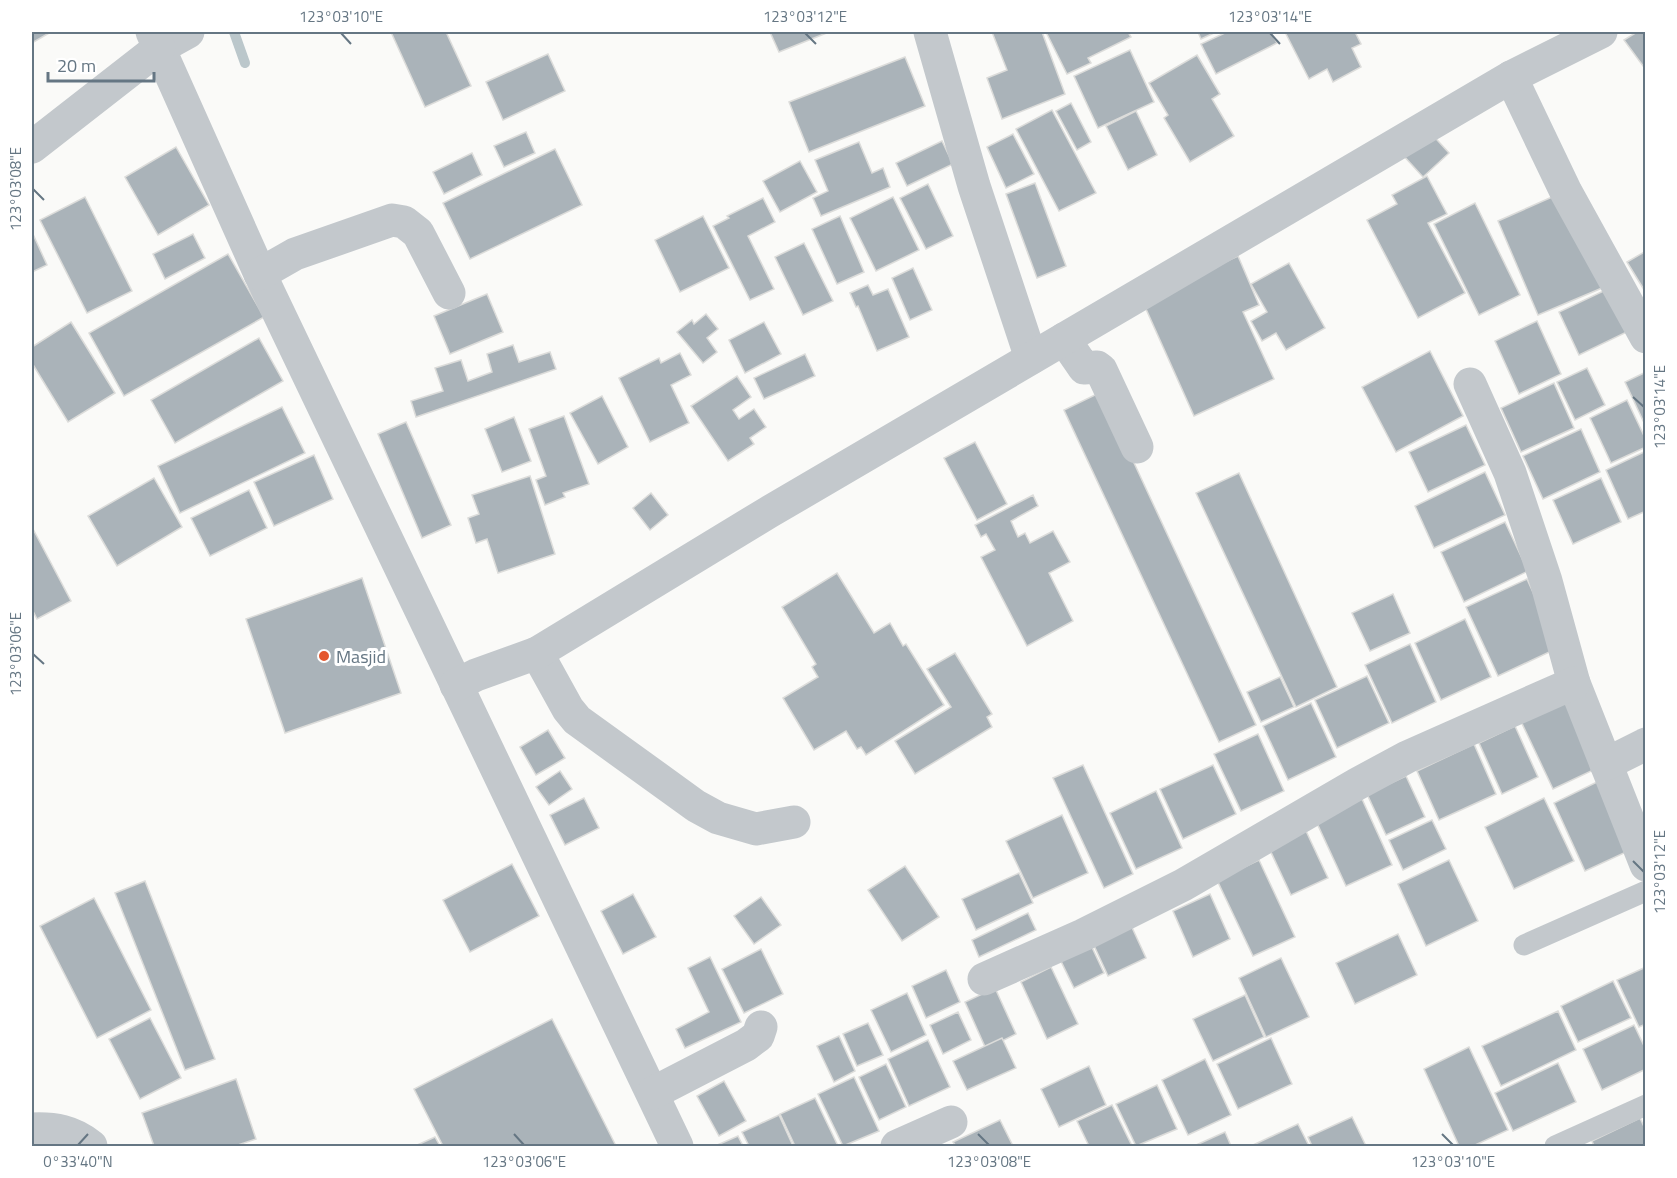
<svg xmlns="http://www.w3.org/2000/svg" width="1677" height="1178" viewBox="0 0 1677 1178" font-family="'Titillium Web',sans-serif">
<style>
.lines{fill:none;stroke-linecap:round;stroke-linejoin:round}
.stream{stroke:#bbc7cb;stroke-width:10}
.building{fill:#aab3b9;stroke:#dcdcda;stroke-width:1.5}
.service{stroke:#c3c8cc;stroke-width:21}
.minor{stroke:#c3c8cc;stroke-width:33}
.tertiary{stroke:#c3c8cc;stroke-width:33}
.ticks{fill:none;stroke:#657683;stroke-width:2}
.poi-dot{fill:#e4572e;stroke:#fff;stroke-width:2}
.labels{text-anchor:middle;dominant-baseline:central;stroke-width:6;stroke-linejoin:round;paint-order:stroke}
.poi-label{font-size:18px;fill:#657683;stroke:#fff;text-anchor:start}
.neatline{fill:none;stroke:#657683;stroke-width:2}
.ticks-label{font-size:15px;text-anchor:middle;fill:#657683}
</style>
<rect width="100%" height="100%" fill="#fafaf8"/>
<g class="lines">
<!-- stream -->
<path class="stream" d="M234,32L245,63"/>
</g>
<!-- building -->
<g class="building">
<path d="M32,32H51L32,43Z"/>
<path d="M391,32H446L471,86L425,107Z"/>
<path d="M770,32H829L779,52Z"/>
<path d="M992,32H1042L1065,94L1002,119L987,78L1007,70Z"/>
<path d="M1046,32H1128L1131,37L1088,58L1091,63L1067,74Z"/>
<path d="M1198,32H1216L1201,39Z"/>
<path d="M1227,32H1271L1277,43L1216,74L1201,44Z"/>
<path d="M1285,32H1355L1361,44L1352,48L1361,67L1333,82L1327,69L1309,79Z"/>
<path d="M1637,32H1646V70L1624,40Z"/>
<path d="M1130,50L1154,102L1098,128L1074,76Z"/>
<path d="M548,54L565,91L503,120L486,82Z"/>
<path d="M1197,55L1220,94L1212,99L1234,136L1190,162L1164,118L1168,115L1149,83Z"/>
<path d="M905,57L925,106L809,152L789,102Z"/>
<path d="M1071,103L1091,142L1077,150L1056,111Z"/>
<path d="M1052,110L1096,193L1059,211L1016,129Z"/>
<path d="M1136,111L1157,155L1128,170L1106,126Z"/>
<path d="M1428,130L1449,153L1423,177L1402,154Z"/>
<path d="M526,132L535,153L504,167L494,146Z"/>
<path d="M1013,134L1034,174L1006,188L987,147Z"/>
<path d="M942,141L953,164L907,186L896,163Z"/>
<path d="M859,142L872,173L883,168L890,187L821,216L813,198L828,191L815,160Z"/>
<path d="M176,147L209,205L158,235L125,177Z"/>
<path d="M555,149L582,205L470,259L443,203Z"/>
<path d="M472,153L482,175L444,194L433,172Z"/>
<path d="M800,161L817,192L780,212L763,181Z"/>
<path d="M1427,176L1447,214L1428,223L1465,293L1418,318L1367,220L1397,204L1392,195Z"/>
<path d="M1035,183L1066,266L1037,278L1006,194Z"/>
<path d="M928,184L953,236L926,249L900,198Z"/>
<path d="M1561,193L1602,288L1538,315L1498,221Z"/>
<path d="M85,197L132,291L87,313L40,220Z"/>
<path d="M893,197L919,250L876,271L850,218Z"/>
<path d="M763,198L775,222L748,236L774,289L750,300L713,226L729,218L727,216Z"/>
<path d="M1475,203L1520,295L1479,315L1434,224Z"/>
<path d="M703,216L729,268L680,292L655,240Z"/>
<path d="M840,216L864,272L837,284L812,229Z"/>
<path d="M32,232L47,265L32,272Z"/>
<path d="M193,234L205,258L165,279L153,254Z"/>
<path d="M804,243L833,301L803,315L775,257Z"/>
<path d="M1646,251V293L1627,262Z"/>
<path d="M228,254L264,317L124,396L89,333Z"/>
<path d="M1238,256L1259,305L1243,312L1274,379L1194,416L1142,300Z"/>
<path d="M1289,263L1325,328L1286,350L1276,333L1262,341L1251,321L1267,312L1251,284Z"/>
<path d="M913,268L932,310L910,320L892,278Z"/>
<path d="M868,285L873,295L888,289L909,337L877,351L858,306L856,307L850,293Z"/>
<path d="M1614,286L1633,329L1579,355L1559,312Z"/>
<path d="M487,294L503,332L450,354L434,316Z"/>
<path d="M706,314L718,329L707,338L717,352L703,363L677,332L692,320L694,324Z"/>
<path d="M1537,321L1561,374L1519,394L1495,341Z"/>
<path d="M71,322L115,393L68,422L32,363V347Z"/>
<path d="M764,322L781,354L745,373L729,340Z"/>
<path d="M259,338L283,381L175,443L151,400Z"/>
<path d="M513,345L519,362L550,352L556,369L416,417L411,401L443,391L435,368L461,360L468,381L492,372L487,354Z"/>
<path d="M1430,351L1463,416L1396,452L1362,387Z"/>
<path d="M680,353L691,375L671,385L689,423L650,442L619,378L659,358L661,363Z"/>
<path d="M805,354L815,376L764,399L754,378Z"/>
<path d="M1587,368L1605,405L1575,420L1557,382Z"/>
<path d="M1646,372V427L1625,382Z"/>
<path d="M737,376L751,397L733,410L739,419L754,409L766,427L750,438L754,444L728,461L691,406Z"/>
<path d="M1554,383L1574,428L1521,452L1501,408Z"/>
<path d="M1101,392L1256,725L1219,742L1064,410Z"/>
<path d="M602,396L628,447L598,464L570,413Z"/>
<path d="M1627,400L1646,440V447L1611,463L1590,418Z"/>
<path d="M282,407L305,453L180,513L158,466Z"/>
<path d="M564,416L589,484L563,493L565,497L545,505L536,480L546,476L529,429Z"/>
<path d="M514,417L531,461L502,472L485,429Z"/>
<path d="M406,422L451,525L422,538L378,434Z"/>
<path d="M1466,425L1485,465L1428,492L1409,452Z"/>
<path d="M1581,429L1600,472L1543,499L1523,456Z"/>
<path d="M975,442L1007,504L977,520L944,458Z"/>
<path d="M1646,451V511L1628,519L1606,470Z"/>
<path d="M314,455L333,499L274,526L254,482Z"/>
<path d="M1485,472L1505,515L1434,548L1415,506Z"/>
<path d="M1239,473L1337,687L1296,707L1196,493Z"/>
<path d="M530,476L555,554L498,573L487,539L476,543L468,518L479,514L472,495Z"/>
<path d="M154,478L182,527L117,566L88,516Z"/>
<path d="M1601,478L1621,522L1573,544L1553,500Z"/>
<path d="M249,490L267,528L210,556L191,518Z"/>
<path d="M651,493L668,515L650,530L633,508Z"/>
<path d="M1033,495L1038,506L1011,521L1018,537L1025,533L1030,543L1053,531L1070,562L1049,573L1073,621L1027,646L981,557L995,550L986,534L981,537L975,525Z"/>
<path d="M1505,522L1528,571L1464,602L1441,552Z"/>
<path d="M33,529L71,601L37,619L32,609Z"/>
<path d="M837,573L874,633L890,623L903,646L906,644L944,705L866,755L861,747L857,749L846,731L814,750L783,698L818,677L812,667L816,664L782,607Z"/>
<path d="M362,578L401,693L285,733L246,619Z"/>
<path d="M1527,579L1558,648L1498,676L1466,607Z"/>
<path d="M1393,594L1410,633L1370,651L1352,613Z"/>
<path d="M1465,619L1491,677L1441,700L1415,643Z"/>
<path d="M1410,644L1436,702L1392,723L1365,665Z"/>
<path d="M955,653L992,714L987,717L992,727L915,774L895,741L951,707L927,669Z"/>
<path d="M1367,676L1389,723L1337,748L1315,700Z"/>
<path d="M1280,677L1294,707L1261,722L1247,692Z"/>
<path d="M1571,691L1604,765L1553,789L1518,715Z"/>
<path d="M1311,703L1336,757L1288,780L1263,726Z"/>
<path d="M1515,726L1538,777L1502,794L1479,743Z"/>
<path d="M548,730L565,758L536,775L520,747Z"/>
<path d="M1258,734L1284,791L1241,811L1214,754Z"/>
<path d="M1474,744L1496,794L1439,820L1417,771Z"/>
<path d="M1083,765L1133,874L1104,888L1053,778Z"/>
<path d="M1213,765L1236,814L1183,839L1160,789Z"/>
<path d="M560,771L572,789L549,805L536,787Z"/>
<path d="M1406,776L1425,817L1386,835L1367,794Z"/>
<path d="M1605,778L1637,847L1585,871L1554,803Z"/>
<path d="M1156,791L1182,848L1136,869L1110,813Z"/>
<path d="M584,798L599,828L565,845L550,815Z"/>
<path d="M1544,798L1574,861L1514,889L1485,827Z"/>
<path d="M1362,799L1392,865L1346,886L1316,821Z"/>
<path d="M1062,815L1088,873L1033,898L1006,841Z"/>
<path d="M1432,820L1446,849L1403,870L1389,840Z"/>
<path d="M1306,831L1328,878L1291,895L1269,848Z"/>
<path d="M1259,860L1295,937L1253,956L1217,880Z"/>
<path d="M1449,860L1478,921L1426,946L1398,884Z"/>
<path d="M512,864L539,916L470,952L443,900Z"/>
<path d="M905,866L939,917L902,941L868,890Z"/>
<path d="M1019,873L1033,903L976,930L962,899Z"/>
<path d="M145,881L215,1059L185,1070L115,893Z"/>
<path d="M633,894L656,937L623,954L601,911Z"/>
<path d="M1210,894L1230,939L1193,957L1173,911Z"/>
<path d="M761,897L781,925L754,944L734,916Z"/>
<path d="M94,898L151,1010L97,1038L40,926Z"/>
<path d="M1028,913L1036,930L979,957L972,940Z"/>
<path d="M1129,921L1146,958L1108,976L1091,939Z"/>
<path d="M1398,934L1417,975L1355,1004L1336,963Z"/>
<path d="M1089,941L1104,973L1074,988L1058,955Z"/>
<path d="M761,949L783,994L744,1013L722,969Z"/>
<path d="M710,957L741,1022L685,1048L676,1029L709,1012L688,968Z"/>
<path d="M1281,958L1309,1017L1266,1037L1239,978Z"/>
<path d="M1051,967L1078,1024L1047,1039L1021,982Z"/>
<path d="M1646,967V1024L1639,1027L1617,980Z"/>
<path d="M946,970L960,1002L926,1018L912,986Z"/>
<path d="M1613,981L1631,1018L1578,1042L1561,1006Z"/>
<path d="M995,988L1016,1034L986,1049L965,1002Z"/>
<path d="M907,993L926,1035L891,1052L871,1010Z"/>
<path d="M1245,995L1264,1037L1213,1061L1193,1019Z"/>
<path d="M1558,1011L1576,1050L1501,1086L1482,1046Z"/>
<path d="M958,1012L971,1040L943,1054L930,1025Z"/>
<path d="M150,1018L181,1078L140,1099L109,1039Z"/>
<path d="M552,1019L616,1146H443L414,1089Z"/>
<path d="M868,1023L883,1055L857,1066L843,1034Z"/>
<path d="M1634,1025L1646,1050V1069L1602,1090L1583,1049Z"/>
<path d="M839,1036L855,1071L834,1082L817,1046Z"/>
<path d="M1002,1038L1016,1068L967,1090L953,1061Z"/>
<path d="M1271,1038L1292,1084L1238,1109L1217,1064Z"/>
<path d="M928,1040L950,1087L909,1106L888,1059Z"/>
<path d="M1469,1047L1508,1130L1473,1146H1459L1424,1069Z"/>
<path d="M1205,1059L1231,1115L1188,1135L1162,1080Z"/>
<path d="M1558,1063L1576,1102L1513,1131L1495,1093Z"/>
<path d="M886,1064L906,1107L879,1120L859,1077Z"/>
<path d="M1089,1066L1106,1105L1059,1127L1041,1089Z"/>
<path d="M854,1077L879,1131L843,1146L818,1094Z"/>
<path d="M236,1079L256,1139L235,1146H154L142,1113Z"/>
<path d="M724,1081L746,1121L719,1136L697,1096Z"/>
<path d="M1157,1085L1177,1129L1136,1146L1116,1104Z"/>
<path d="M815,1098L838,1146H795L780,1114Z"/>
<path d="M1112,1105L1132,1146H1089L1077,1121Z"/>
<path d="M779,1115L793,1146H749L742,1132Z"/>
<path d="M1352,1117L1366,1146H1312L1308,1137Z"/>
<path d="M1640,1118L1646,1131V1146H1594L1592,1141Z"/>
<path d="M1000,1120L1013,1146H956L953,1142Z"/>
<path d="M1298,1124L1309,1146H1251Z"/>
<path d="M1225,1132L1231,1146H1194Z"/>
<path d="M738,1136L743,1146H715Z"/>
<path d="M435,1137L440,1146H415Z"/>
</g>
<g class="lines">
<!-- service -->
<g class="service">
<path d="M1524,945L1646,891"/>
<path d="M1555,1146L1646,1105"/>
</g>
<!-- minor -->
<g class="minor">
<path d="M188,32L159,48L260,274L677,1146"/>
<path d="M930,32L974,186L1031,358"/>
<path d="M1511,77L1566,192L1646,337"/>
<path d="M260,274L295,254L392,220L404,222L418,233L449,293"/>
<path d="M1064,339L1084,368L1097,367L1101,370L1137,447"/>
<path d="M1470,384L1510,473L1546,581L1574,683L1646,865"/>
<path d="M537,653L568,709L577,720L696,806L718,818L756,829L794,822"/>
<path d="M456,685L476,675L537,653L769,512L1511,77L1601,32"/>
<path d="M1606,764L1646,744"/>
<path d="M984,979L1083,935L1183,885L1357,784L1407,757L1574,683"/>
<path d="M653,1093L746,1045L758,1036L761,1027"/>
<path d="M32,1129C54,1128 73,1131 91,1146"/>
<path d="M897,1146L951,1122"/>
</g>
<!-- tertiary -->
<path class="tertiary" d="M32,147L159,48L152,32"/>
</g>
<!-- ticks -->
<path class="ticks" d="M341,33L351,44M805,33L816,44M1270,33L1280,44M33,189L44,200M1633,397L1644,407M33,654L44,664M1633,861L1644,872M514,1134L524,1145M978,1134L989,1145M1442,1134L1453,1145M78,1145L88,1134"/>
<!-- markers -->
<circle class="poi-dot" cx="324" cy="656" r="6"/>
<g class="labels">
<!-- poi labels -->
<g class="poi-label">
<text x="336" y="656">Masjid</text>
</g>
</g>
<!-- border -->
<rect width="1677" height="1178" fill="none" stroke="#ffffff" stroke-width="66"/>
<!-- scale -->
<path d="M48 72v9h106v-9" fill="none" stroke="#657683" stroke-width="3"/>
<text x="57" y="72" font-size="18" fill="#657683" stroke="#ffffff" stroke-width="4.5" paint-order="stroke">20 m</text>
<rect x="33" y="33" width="1611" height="1112" class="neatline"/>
<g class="ticks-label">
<text x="341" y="22">123°03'10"E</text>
<text x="805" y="22">123°03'12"E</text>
<text x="1270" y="22">123°03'14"E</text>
<text transform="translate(16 189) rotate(-90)" y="5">123°03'08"E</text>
<text transform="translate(1660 407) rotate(-90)" y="5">123°03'14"E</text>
<text transform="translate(16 654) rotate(-90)" y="5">123°03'06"E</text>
<text transform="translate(1660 872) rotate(-90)" y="5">123°03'12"E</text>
<text x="78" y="1167">0°33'40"N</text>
<text x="524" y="1167">123°03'06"E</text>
<text x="989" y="1167">123°03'08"E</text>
<text x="1453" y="1167">123°03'10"E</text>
</g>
</svg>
